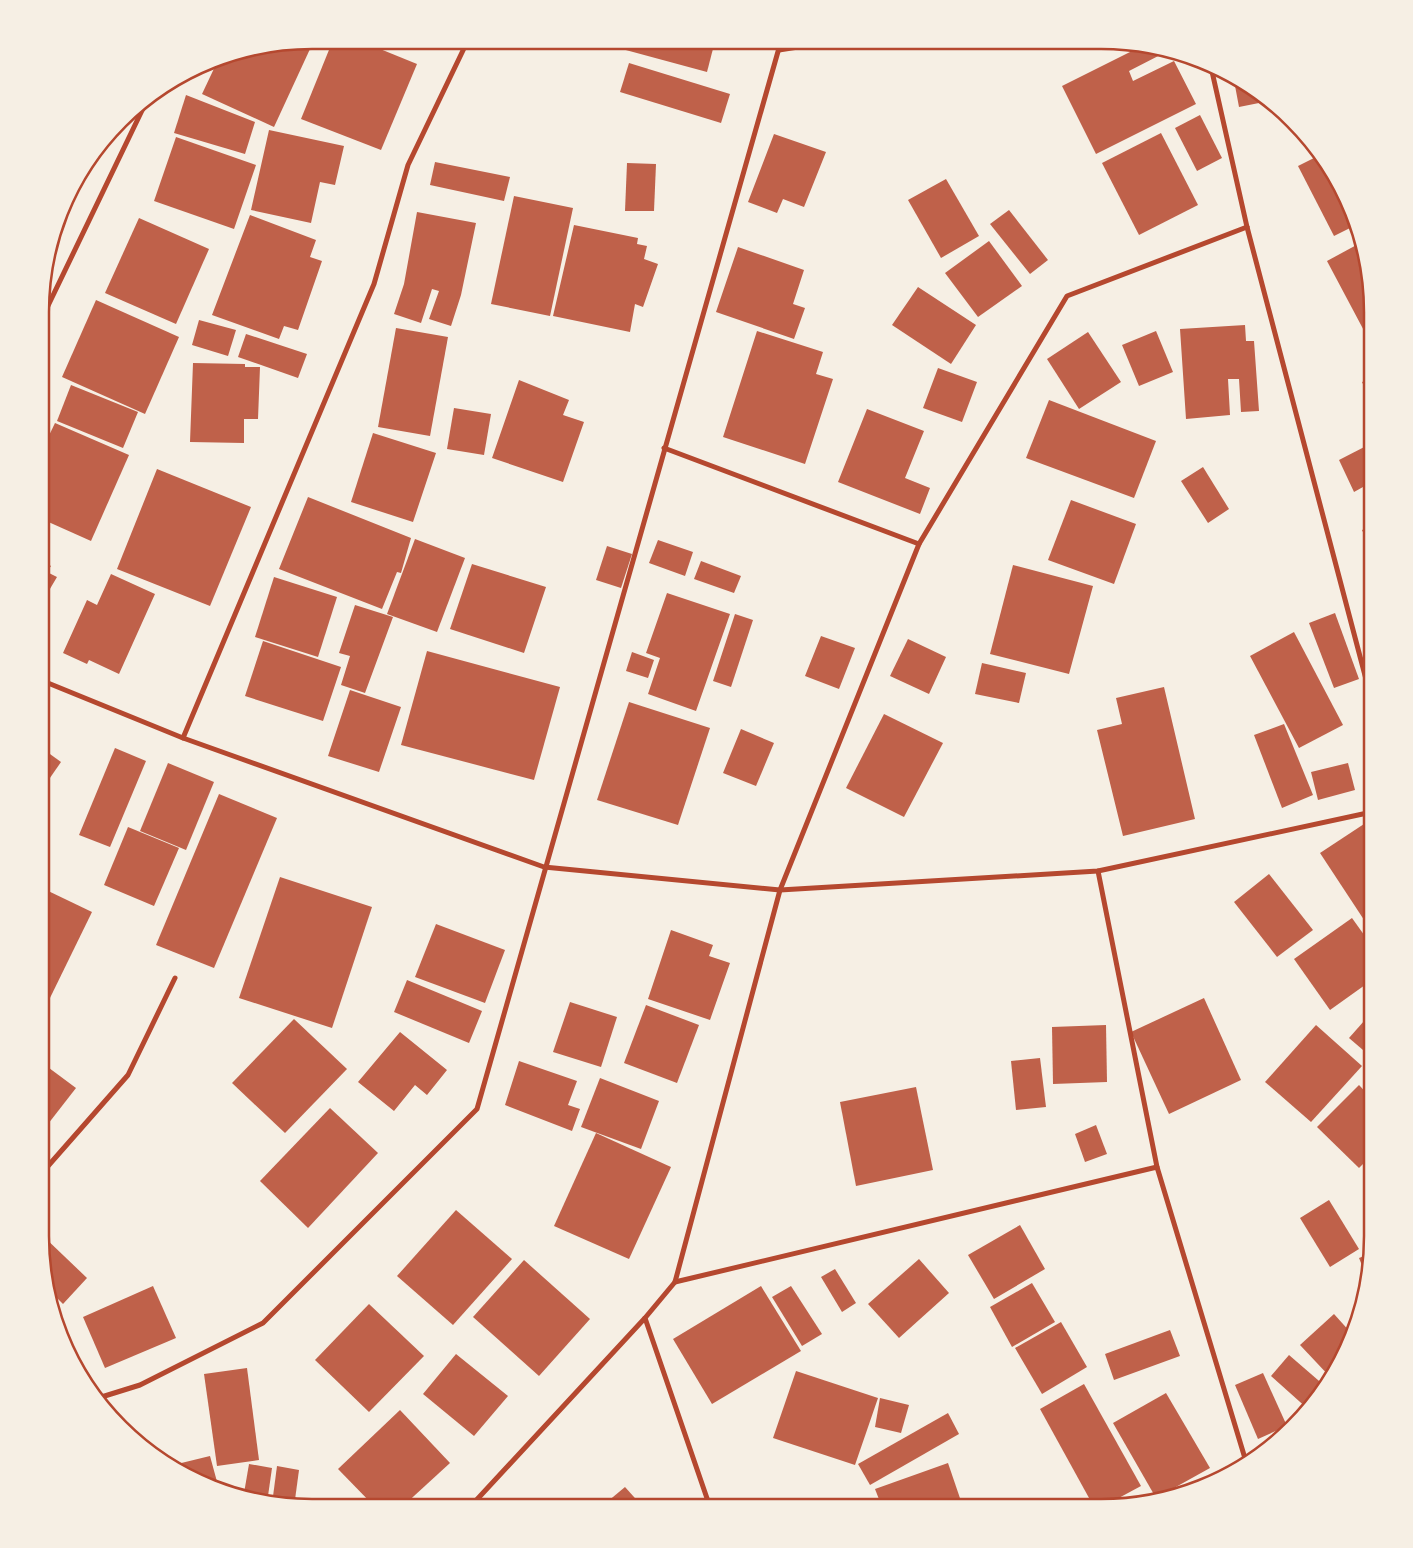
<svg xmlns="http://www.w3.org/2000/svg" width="1413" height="1548" viewBox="0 0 1413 1548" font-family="'Playfair Display',serif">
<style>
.building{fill:#bf614a}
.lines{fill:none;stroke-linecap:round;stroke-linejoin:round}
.minor{stroke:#b5482f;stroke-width:5}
.rim{fill:none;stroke:#b5482f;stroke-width:2.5}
</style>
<rect width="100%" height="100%" fill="#f6efe4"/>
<!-- building -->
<g class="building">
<path d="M312,40H323L318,50L301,42Z"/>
<path d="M333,40H358L417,64L381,150L301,119Z"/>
<path d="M393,40H414L411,47Z"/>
<path d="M624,41H715L707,72L622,49Z"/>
<path d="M297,43L310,49L274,127L202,94L219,58L224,55Z"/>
<path d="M1144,45L1166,52L1129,71L1133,81L1174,61L1196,104L1096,154L1062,86Z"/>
<path d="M629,63L730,94L721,123L620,92Z"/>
<path d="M1233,75L1237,77L1269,101L1239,107Z"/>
<path d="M186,95L255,122L245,154L174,133Z"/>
<path d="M1200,115L1222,158L1197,171L1175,128Z"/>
<path d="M1300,128L1312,142L1308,144Z"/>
<path d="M269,130L344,146L335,185L320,182L311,223L251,210Z"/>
<path d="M1161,133L1198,205L1139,235L1102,163Z"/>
<path d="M774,134L826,152L804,207L783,199L777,213L748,202Z"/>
<path d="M176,137L256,165L234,229L154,201Z"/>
<path d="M1322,154L1327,161L1358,224L1334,236L1298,166Z"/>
<path d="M435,162L510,177L504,201L430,185Z"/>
<path d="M627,163L656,164L654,211H625Z"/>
<path d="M946,179L979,236L941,258L908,200Z"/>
<path d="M514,196L573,208L550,316L491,304Z"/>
<path d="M1009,210L1048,260L1030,274L990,224Z"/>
<path d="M417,212L476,223L461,295L451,326L429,319L439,291L432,289L421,323L394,314L404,284Z"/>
<path d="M250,215L316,240L310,257L322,261L298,330L284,326L279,339L212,315Z"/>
<path d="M139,218L209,249L176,324L105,293Z"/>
<path d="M574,225L638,238L637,244L647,246L644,259L658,264L643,307L635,304L630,332L553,316Z"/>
<path d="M989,241L1022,286L978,317L945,273Z"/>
<path d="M1362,242L1372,294V340L1370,342L1327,261Z"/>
<path d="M738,247L804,270L793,304L805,308L794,339L716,312Z"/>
<path d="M918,287L976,325L951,364L892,325Z"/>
<path d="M96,300L179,337L145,414L62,377Z"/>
<path d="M199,320L236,330L228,356L192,345Z"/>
<path d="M1245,325L1246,341H1254L1259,411L1241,412L1239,379H1228L1230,415L1186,419L1180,329Z"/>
<path d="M396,328L448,337L430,436L378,427Z"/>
<path d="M757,331L823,352L816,374L833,379L805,464L723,437Z"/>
<path d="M1156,331L1173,372L1139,386L1122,345Z"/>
<path d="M1088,332L1121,382L1079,409L1047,359Z"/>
<path d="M246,334L307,354L298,378L238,357Z"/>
<path d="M193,363L245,364V367H260L258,419H244V443L190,442Z"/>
<path d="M938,368L977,382L962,422L923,408Z"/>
<path d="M1372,378V403L1362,382Z"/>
<path d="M519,380L569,400L563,415L584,422L563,482L492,458Z"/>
<path d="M71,385L138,412L123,448L57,421Z"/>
<path d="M1049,400L1156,441L1134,498L1026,458Z"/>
<path d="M454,408L491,414L484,455L447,449Z"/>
<path d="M867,409L924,431L905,478L930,488L920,514L838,482Z"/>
<path d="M55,423L129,455L91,541L44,520V446Z"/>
<path d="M373,433L436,453L413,522L351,502Z"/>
<path d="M1372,443V482L1354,492L1339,460Z"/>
<path d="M1203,467L1229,509L1208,523L1181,481Z"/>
<path d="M157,469L251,507L210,606L117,569Z"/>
<path d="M308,497L411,538L401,573L397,572L382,609L279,569Z"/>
<path d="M1071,500L1136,524L1114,584L1048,560Z"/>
<path d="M1372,526V552L1362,530Z"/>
<path d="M415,539L465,558L437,632L387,614Z"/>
<path d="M658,540L693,552L685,576L649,563Z"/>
<path d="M607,546L632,554L621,588L596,580Z"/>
<path d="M701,561L741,576L734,593L694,579Z"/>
<path d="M44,562L51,566L47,572L57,577L44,599Z"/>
<path d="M472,564L546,587L524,653L450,629Z"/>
<path d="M1013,565L1093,586L1069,674L990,654Z"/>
<path d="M111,574L155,594L119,674L89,660L87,664L63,653L87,600L97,605Z"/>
<path d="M274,577L337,597L318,657L255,637Z"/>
<path d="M667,593L730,614L696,711L648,694L660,658L646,653Z"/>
<path d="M355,605L393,617L365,693L341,685L350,656L339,653Z"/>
<path d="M1335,613L1359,679L1334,688L1309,623Z"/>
<path d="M735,614L753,620L731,687L713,681Z"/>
<path d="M1294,632L1343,725L1299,748L1250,656Z"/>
<path d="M821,636L855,648L839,689L805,676Z"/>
<path d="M908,639L946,657L929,694L890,676Z"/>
<path d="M263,641L341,667L323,721L245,696Z"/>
<path d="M427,651L560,687L534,780L401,745Z"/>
<path d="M632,652L654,660L648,678L626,671Z"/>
<path d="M982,663L1026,673L1019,703L975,694Z"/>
<path d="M1164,687L1195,819L1123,836L1097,730L1122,724L1116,698Z"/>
<path d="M350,690L401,707L379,772L328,756Z"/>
<path d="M629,702L710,728L678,825L597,800Z"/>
<path d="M884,714L943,743L904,817L846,788Z"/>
<path d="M1284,724L1313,795L1282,808L1254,735Z"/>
<path d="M741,729L774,743L756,786L723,773Z"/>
<path d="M115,748L146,761L110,847L79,835Z"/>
<path d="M43,749L61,762L43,788Z"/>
<path d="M168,763L214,782L186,850L140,831Z"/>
<path d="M1348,763L1355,790L1318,800L1311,772Z"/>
<path d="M219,794L277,818L214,968L156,945Z"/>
<path d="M1364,824L1372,837V932L1320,853Z"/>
<path d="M128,827L179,848L154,906L104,885Z"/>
<path d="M1269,874L1313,930L1277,957L1234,902Z"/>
<path d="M280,877L372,907L332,1028L239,998Z"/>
<path d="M42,888L92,912L49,1000L42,997Z"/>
<path d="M1352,918L1372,946V980L1330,1010L1294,959Z"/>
<path d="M436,924L505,950L485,1003L415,977Z"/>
<path d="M671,930L713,945L709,956L730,963L710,1020L648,999Z"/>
<path d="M407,980L482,1011L469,1043L394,1012Z"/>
<path d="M1204,998L1241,1080L1169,1114L1131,1032Z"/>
<path d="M570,1002L617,1017L601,1067L553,1052Z"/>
<path d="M646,1005L699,1025L677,1083L624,1063Z"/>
<path d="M1372,1012V1054L1370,1056L1349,1038Z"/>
<path d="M294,1019L347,1069L285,1133L232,1083Z"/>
<path d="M1106,1025L1107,1082L1053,1084L1052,1027Z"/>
<path d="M1316,1025L1362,1066L1311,1122L1265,1082Z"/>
<path d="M400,1032L447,1070L427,1095L415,1085L394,1111L358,1082Z"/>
<path d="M1040,1058L1046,1107L1016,1110L1011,1061Z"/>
<path d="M519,1061L577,1081L568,1105L580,1109L572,1131L505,1105Z"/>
<path d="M41,1062L76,1088L41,1133Z"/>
<path d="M1372,1064V1082L1363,1072Z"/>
<path d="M600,1078L659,1101L641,1149L581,1127Z"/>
<path d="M1359,1085L1372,1099V1155L1359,1168L1317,1127Z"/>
<path d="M916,1087L933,1170L856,1186L840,1102Z"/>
<path d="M330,1108L378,1153L308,1228L260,1181Z"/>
<path d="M1096,1125L1107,1154L1085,1162L1075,1134Z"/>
<path d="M596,1133L671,1167L629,1259L554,1226Z"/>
<path d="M1329,1200L1359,1249L1330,1267L1300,1218Z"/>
<path d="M456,1210L512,1259L453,1325L397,1276Z"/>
<path d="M1020,1225L1045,1269L994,1299L968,1255Z"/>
<path d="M41,1234L87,1278L63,1304L48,1289L41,1254Z"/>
<path d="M1372,1253V1254L1368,1280L1359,1258Z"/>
<path d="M919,1259L949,1293L899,1338L868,1304Z"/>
<path d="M524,1260L590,1319L539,1376L473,1317Z"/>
<path d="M835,1269L856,1303L842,1312L821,1277Z"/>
<path d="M1032,1283L1055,1322L1012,1347L990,1307Z"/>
<path d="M153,1286L176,1338L105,1368L83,1317Z"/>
<path d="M761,1286L801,1351L712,1404L673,1339Z"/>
<path d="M791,1286L822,1334L802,1346L772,1297Z"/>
<path d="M369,1304L424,1356L369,1412L315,1360Z"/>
<path d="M1334,1314L1352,1334L1332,1379L1300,1345Z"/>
<path d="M1061,1322L1087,1367L1042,1394L1015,1348Z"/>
<path d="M1170,1330L1180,1356L1114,1380L1105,1354Z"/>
<path d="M456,1354L508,1396L474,1436L423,1394Z"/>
<path d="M1289,1355L1326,1387L1309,1410L1271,1376Z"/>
<path d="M247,1368L259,1460L217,1466L204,1374Z"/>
<path d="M796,1371L878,1398L855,1465L773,1438Z"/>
<path d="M1263,1373L1287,1426L1258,1439L1235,1385Z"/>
<path d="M1084,1384L1141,1486L1102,1507H1094L1040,1409Z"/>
<path d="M1166,1393L1210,1468L1156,1498L1113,1423Z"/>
<path d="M880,1398L909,1405L901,1433L875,1427Z"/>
<path d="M400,1410L450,1463L402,1507H375L338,1469Z"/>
<path d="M948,1413L959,1434L870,1485L858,1464Z"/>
<path d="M210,1456L219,1489L176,1472L169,1466Z"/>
<path d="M948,1463L963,1507H882L875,1489Z"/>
<path d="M249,1464L272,1468L267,1503L243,1499Z"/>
<path d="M277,1466L299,1470L294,1507L272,1504Z"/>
<path d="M625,1487L643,1507H601Z"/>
</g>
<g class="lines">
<!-- minor -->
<g class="minor">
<path d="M779,50L836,41"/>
<path d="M1211,67L1247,227L1372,702"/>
<path d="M45,312L148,98"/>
<path d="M664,448L919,544"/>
<path d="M43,681L183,738L544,867L780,890L1098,871L1372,812"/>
<path d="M183,738L374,284L408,165L468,40"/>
<path d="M1098,871L1157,1167"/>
<path d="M41,1174L128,1075L175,978"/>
<path d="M675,1282L1157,1167L1247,1465"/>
<path d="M645,1318L710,1507"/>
<path d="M95,1399L140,1385L263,1323L477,1109L781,41"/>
<path d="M470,1507L645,1318L675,1282L780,890L919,544L1067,296L1247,227"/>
</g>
</g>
<!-- crop -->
<path d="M0 0H1413V1548H0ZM312 49H1101A263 263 0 0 1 1364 312V1236A263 263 0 0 1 1101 1499H312A263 263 0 0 1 49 1236V312A263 263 0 0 1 312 49Z" fill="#f6efe4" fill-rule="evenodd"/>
<path class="rim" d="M312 49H1101A263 263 0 0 1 1364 312V1236A263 263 0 0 1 1101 1499H312A263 263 0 0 1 49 1236V312A263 263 0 0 1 312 49Z"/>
</svg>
